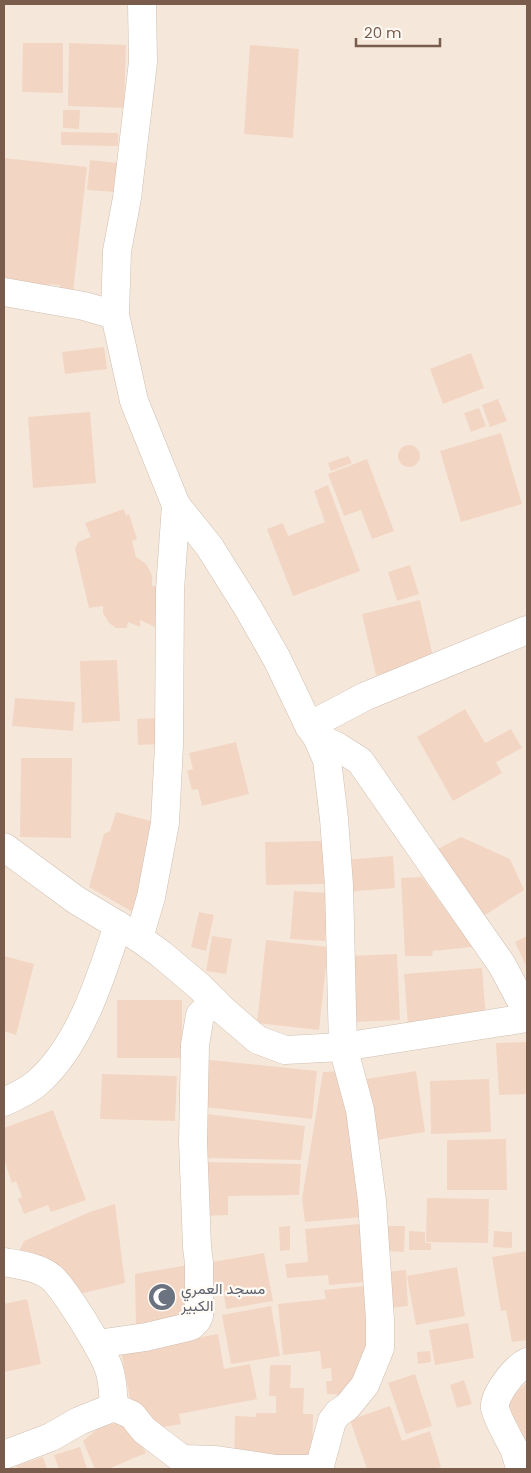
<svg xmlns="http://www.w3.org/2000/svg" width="531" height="1473" viewBox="0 0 531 1473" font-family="Poppins,Vazirmatn,sans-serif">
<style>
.residential{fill:#f5e8da}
.building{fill:#f3d5c3}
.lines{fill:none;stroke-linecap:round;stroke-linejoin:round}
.minor-casing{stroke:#d1beb0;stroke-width:29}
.tertiary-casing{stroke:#d1beb0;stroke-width:29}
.minor{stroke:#fff;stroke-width:28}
.tertiary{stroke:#fff;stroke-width:28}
.labels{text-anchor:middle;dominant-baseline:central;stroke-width:4.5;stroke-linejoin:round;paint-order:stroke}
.worship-label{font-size:15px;fill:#5b616d;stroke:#fffaf3;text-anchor:start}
</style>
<rect width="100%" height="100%" fill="#fdf6ec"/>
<!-- residential -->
<rect class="residential" x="4" y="4" width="523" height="1465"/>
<!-- building -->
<g class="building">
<path d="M23,43H63V93L22,92Z"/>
<path d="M69,43L126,45L124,108L68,106Z"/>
<path d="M250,45L299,49L293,138L244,134Z"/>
<path d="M63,110H80L79,129L63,128Z"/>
<path d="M61,132L118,133V146L61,145Z"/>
<path d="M4,158L87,167L73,293L59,291L60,285L49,284V290L15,286V280L4,279Z"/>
<path d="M90,160L117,163L115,192L87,190Z"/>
<path d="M104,347L107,369L65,374L62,352Z"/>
<path d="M471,353L484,388L443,404L430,369Z"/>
<path d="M498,399L507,421L490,427L482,405Z"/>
<path d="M479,408L486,426L471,432L464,413Z"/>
<path d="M90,412L96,483L33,488L28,417Z"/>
<path d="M501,433L522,504L461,522L440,451Z"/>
<circle cx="409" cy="456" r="11"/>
<path d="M348,456L352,463L331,471L328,463Z"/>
<path d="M367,459L394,531L372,539L361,510L344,516L328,474Z"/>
<path d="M328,485L360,571L293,596L267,529L283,523L288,536L325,522L314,491Z"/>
<path d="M124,509L126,516L129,514L137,539L132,541L136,557L146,564L152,575V586H160L155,627L140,620V627L128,622L127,628H116L109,623L103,613V606L89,608L75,549L78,542L91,537L85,523Z"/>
<path d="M410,565L419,594L397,601L388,572Z"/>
<path d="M420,600L434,661L376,675L362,614Z"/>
<path d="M117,660L120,721L82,723L80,661Z"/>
<path d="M15,698L75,702L73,731L12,726Z"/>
<path d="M465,709L485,743L511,729L522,748L496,762L502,773L453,801L417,737Z"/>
<path d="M158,718L159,744L138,745L137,719Z"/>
<path d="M236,742L249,794L202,806L198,789L192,790L187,771L193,769L189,753Z"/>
<path d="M21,758H72L71,838L20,837Z"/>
<path d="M116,812L158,823L136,914L89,887L104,834L110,831Z"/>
<path d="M461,837L510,859L524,890L479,919L432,852Z"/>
<path d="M323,841L324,884L266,885L265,842Z"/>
<path d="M393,856L395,888L345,892L343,860Z"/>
<path d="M422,877L473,947L433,951L432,956H405L401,878Z"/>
<path d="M294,891L328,893L325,941L290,939Z"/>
<path d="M199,912L214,915L206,951L191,947Z"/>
<path d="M212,936L232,939L226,974L206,971Z"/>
<path d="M527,936V968L515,942Z"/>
<path d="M266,940L328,947L319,1030L257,1023Z"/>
<path d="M397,954L400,1020L353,1022L350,956Z"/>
<path d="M4,956L34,964L16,1035L4,1031Z"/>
<path d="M482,968L486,1018L408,1025L404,974Z"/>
<rect x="117" y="1000" width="65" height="58"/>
<path d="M527,1042V1094L499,1095L496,1043Z"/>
<path d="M201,1059L317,1071L312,1119L196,1106Z"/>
<path d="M338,1071L357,1156L363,1217L305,1222L302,1199L323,1072Z"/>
<path d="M416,1071L425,1132L370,1141L360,1080Z"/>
<path d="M102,1074L177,1076L175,1121L100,1119Z"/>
<path d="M489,1079L491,1132L431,1134L430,1081Z"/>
<path d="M53,1110L86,1200L51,1212L48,1205L24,1214L18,1199L22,1197L16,1181L12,1183L4,1159V1128Z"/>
<path d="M199,1113L305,1126L301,1160L200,1158Z"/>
<path d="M506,1139L507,1190H447V1140Z"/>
<path d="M201,1162L301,1164L299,1195L228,1196V1215L201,1216Z"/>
<path d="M427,1198L489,1199L488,1243L426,1242Z"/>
<path d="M115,1204L125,1283L75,1295L16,1257L24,1241L90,1212Z"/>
<path d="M360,1224L365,1282L329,1285L328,1275L287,1278L285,1264L308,1262L305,1229Z"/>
<path d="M290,1226V1250L280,1251L279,1227Z"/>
<path d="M387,1226H405L404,1252L386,1251Z"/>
<path d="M409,1231L425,1232V1243H431V1250H409Z"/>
<path d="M494,1231L512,1232V1248L493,1247Z"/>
<path d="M527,1251V1340L512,1342L506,1310L501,1311L492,1257Z"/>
<path d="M264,1253L273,1301L226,1309L223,1288L211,1290L206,1263Z"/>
<path d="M189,1265L188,1319L136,1329L135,1274Z"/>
<path d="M457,1267L465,1316L416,1325L407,1276Z"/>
<path d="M406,1270L408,1306L388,1308L385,1272Z"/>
<path d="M365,1286L372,1344L350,1395L327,1394L326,1381H332L331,1368L322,1369L320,1351L283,1355L278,1304L326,1299L324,1290Z"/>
<path d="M27,1299L41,1364L4,1372V1304Z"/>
<path d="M271,1306L280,1356L231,1364L222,1315Z"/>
<path d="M468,1323L474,1358L435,1365L429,1330Z"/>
<path d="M218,1334L224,1369L250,1364L257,1399L179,1414L181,1424L146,1430L133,1414L121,1352Z"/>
<path d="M430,1351L431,1362L418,1364L417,1352Z"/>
<path d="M270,1365H291L290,1388H304L303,1414H313L312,1464L234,1458L235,1416L256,1417V1413H276V1396H269Z"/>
<path d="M415,1374L432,1426L406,1434L388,1383Z"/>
<path d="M464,1380L472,1404L457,1408L450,1385Z"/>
<path d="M527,1382V1441L518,1445L505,1404Z"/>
<path d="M390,1406L402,1441L430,1431L441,1467L434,1469H367L350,1420Z"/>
<path d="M127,1421L138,1437L146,1453L108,1469H95L83,1441L101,1426Z"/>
<path d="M80,1447L87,1469H59L54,1455Z"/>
<path d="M43,1457L47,1469H18L16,1466Z"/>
</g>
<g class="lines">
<defs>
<g id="minor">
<path d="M142,4L143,62L127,198L117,251L115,315L134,401L176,505L209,546L248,608L277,659L309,726L317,737L338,747L360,761L502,965L527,1012"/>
<path d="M4,292L84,306L115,315"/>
<path d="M309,726L366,696L527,630"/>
<path d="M317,737L327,760L334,819L339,885L343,1047L360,1110L372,1201L380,1320V1348L365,1385L347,1407L338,1413L332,1421L319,1469"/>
<path d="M139,938L151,897L165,823L169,745L170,590L176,505"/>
<path d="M4,1102C15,1097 28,1091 37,1083C80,1046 101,977 118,925"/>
<path d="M4,1262C20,1265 38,1267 51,1277C65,1289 103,1351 109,1369C113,1380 113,1395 114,1407L132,1415L144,1430L182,1459L216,1460L276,1469H313"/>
<path d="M97,1344L146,1337L184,1328L191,1326L197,1320L199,1316V1263L197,1247L193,1142L195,1045L200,1015L214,1001"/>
<path d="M4,1455L51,1437L79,1421L114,1407"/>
<path d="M521,1469C518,1463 517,1457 515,1451C510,1440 497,1419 495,1408C493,1395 516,1367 527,1362"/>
</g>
<path id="tertiary" d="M4,847L76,900L139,938L161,954L200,987L224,1011L258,1040L285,1050L343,1047L527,1018"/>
</defs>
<!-- minor casing -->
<use href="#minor" class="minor-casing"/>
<!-- tertiary casing -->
<use href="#tertiary" class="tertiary-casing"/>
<!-- minor -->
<use href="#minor" class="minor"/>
<!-- tertiary -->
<use href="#tertiary" class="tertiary"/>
</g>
<!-- icons -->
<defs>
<symbol id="mosque-disc" viewBox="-11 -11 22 22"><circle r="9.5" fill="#6b7280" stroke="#fffaf3"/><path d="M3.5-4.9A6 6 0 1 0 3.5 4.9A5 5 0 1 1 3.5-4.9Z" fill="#fff"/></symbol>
</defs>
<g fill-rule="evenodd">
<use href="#mosque-disc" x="146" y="1281" width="32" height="32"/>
</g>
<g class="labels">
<!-- worship labels -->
<g class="worship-label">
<text x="181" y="1288">مسجد العمري<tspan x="181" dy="17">الكبير</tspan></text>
</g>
</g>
<!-- border -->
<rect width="531" height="1473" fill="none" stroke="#7a5c4d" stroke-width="10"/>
<!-- scale -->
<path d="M356 38v8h84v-8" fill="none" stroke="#7a5c4d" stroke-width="2.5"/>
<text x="364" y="38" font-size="15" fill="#7a5c4d" stroke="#fffaf3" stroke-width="4" paint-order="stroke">20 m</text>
</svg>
